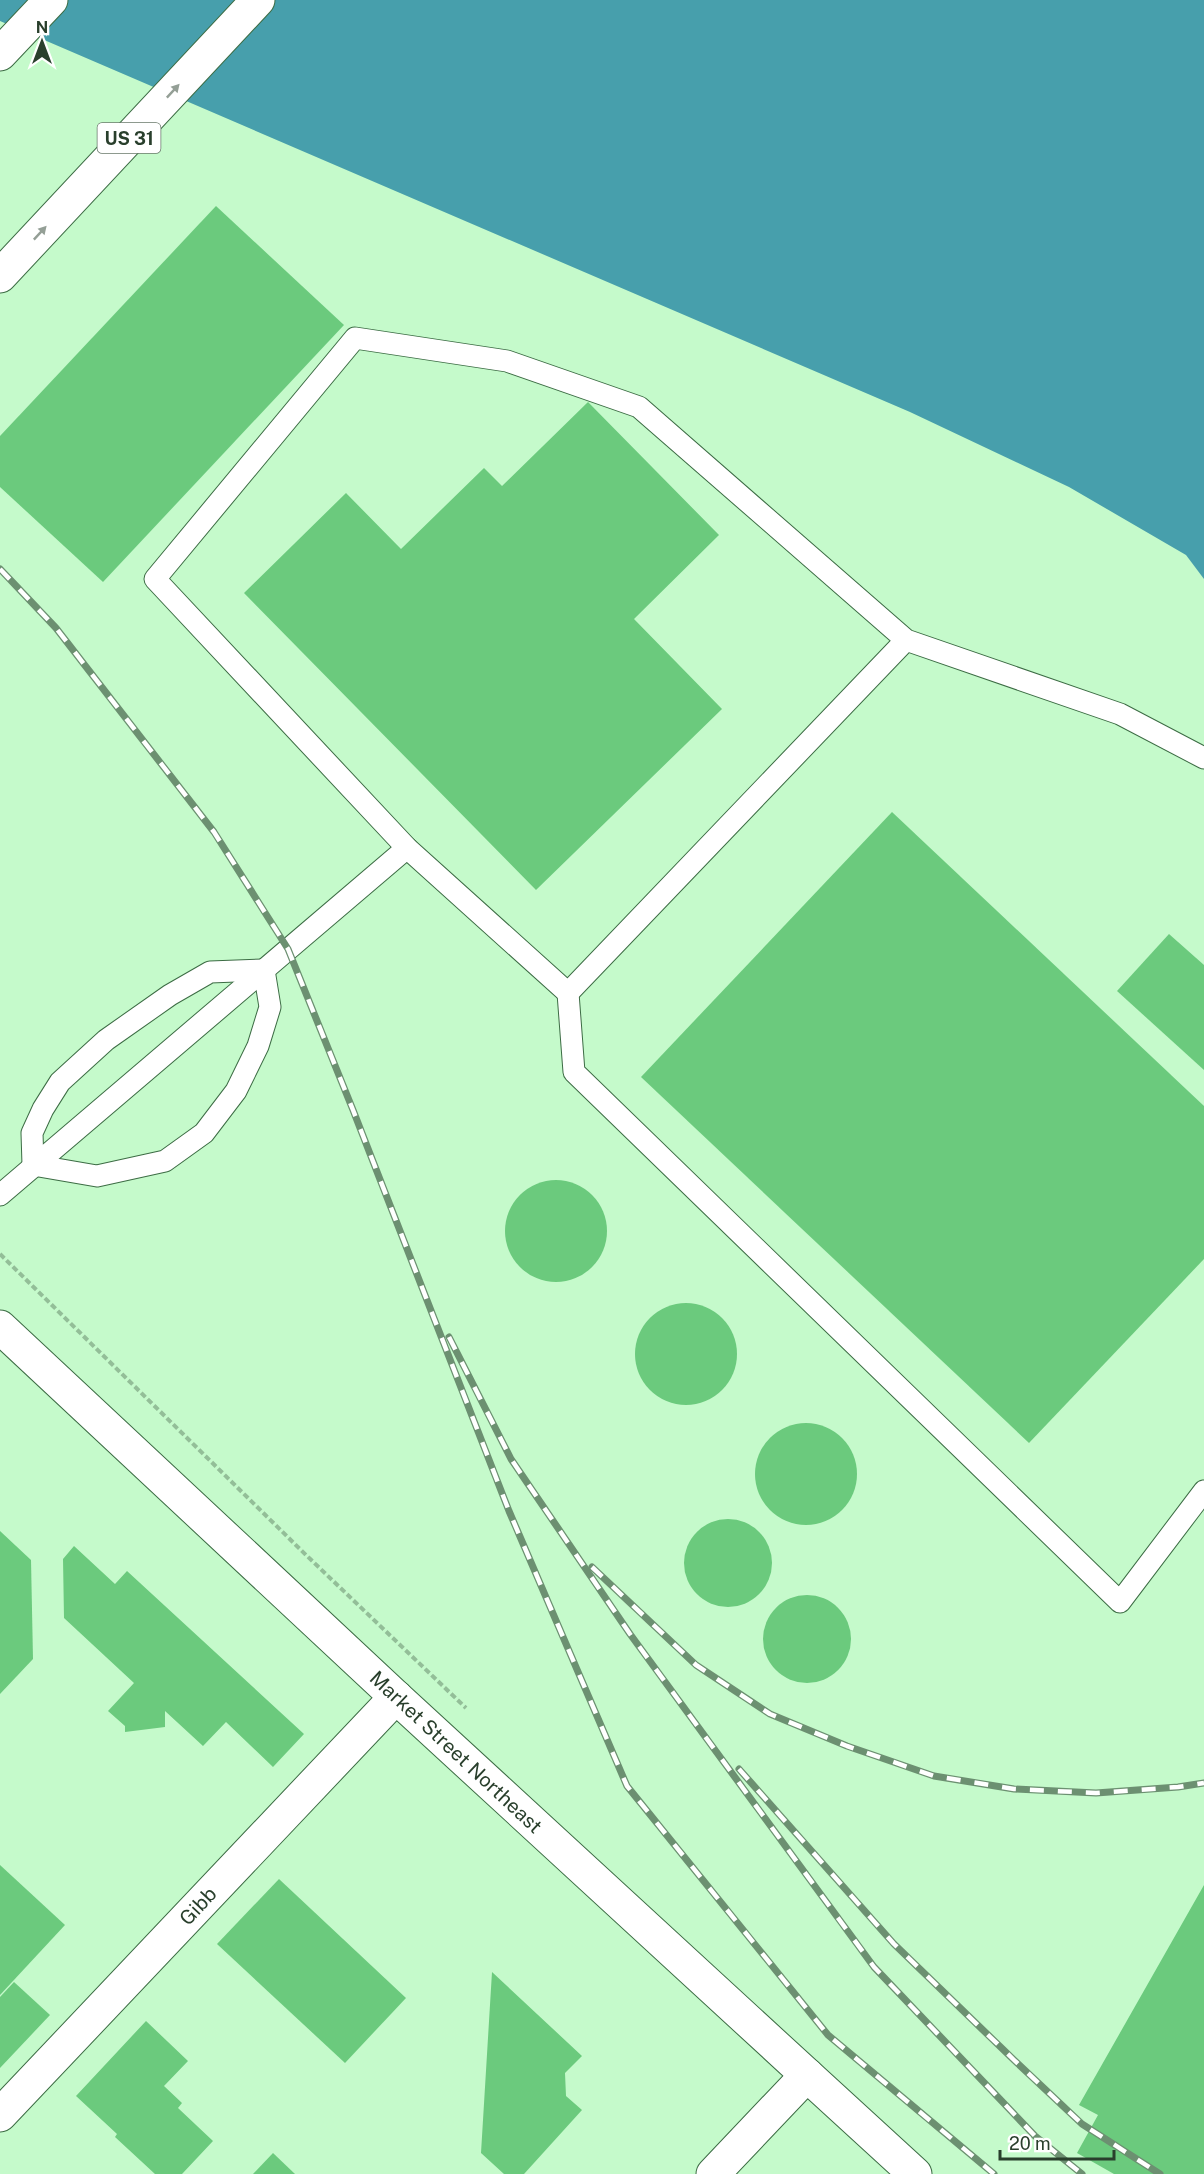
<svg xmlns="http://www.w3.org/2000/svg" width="1204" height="2174" viewBox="0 0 1204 2174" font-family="'Public Sans',sans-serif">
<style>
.water{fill:#479fac}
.building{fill:#6bca7d}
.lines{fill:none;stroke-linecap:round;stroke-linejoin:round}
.service-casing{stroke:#3c6c44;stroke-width:23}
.minor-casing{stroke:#3c6c44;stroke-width:35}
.tertiary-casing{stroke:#3c6c44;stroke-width:35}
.trunk-casing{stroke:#3c6c44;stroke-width:35}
.path{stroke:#93be98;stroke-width:4;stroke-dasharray:6 3;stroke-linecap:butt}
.service{stroke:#fff;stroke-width:21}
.minor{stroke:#fff;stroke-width:33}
.tertiary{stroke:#fff;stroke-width:33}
.trunk{stroke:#fff;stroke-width:33}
.rail-casing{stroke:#6c9071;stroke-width:7}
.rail{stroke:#fff;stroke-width:4.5;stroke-dasharray:14;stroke-linecap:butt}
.oneway{fill:#949f96}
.labels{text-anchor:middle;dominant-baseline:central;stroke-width:4.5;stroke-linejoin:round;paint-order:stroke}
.shield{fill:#fff;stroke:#69796b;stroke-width:1.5}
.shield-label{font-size:18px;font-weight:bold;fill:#293f2c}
.street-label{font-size:20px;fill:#293f2c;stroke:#fff}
</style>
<rect width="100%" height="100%" fill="#c5facb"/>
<!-- water -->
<path class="water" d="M0,0H1204V579L1186,555L1069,487L910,412L0,21Z"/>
<!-- building -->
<g class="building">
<path d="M216,206L344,325L103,582L0,487V436Z"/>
<path d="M588,402L719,535L634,619L722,709L536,890L244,593L346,493L401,549L484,468L502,486Z"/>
<path d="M892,812L1204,1106V1259L1029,1443L641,1077Z"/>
<path d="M1169,934L1204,965V1070L1117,991Z"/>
<circle cx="556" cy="1231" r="51"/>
<circle cx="686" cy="1354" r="51"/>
<circle cx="806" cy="1474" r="51"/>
<circle cx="728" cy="1563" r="44"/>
<path d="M0,1531L31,1560L33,1659L0,1694Z"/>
<path d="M74,1546L115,1584L127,1571L304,1734L273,1767L226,1722L203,1746L165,1711V1727L125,1732V1726L108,1711L134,1683L64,1618L63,1559Z"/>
<circle cx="807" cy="1639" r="44"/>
<path d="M0,1865L65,1925L0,1995Z"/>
<path d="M279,1879L406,1998L345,2063L217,1944Z"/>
<path d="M1204,1885V2174H1114L1077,2153L1098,2115L1079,2105Z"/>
<path d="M492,1972L582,2056L565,2073L566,2096L582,2110L524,2174H504L481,2153Z"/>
<path d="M14,1982L50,2015L0,2068V1997Z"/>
<path d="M146,2021L188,2061L164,2086L182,2103L178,2108L213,2141L182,2174H155L115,2137L117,2134L76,2096Z"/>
<path d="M273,2153L295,2174H253Z"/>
</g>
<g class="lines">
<defs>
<g id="service">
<path d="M906,640L568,993L407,848L155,579L355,338L507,361L639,407L906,640L1120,714L1204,758"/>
<path d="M264,970L270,1007L258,1046L236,1091L204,1133L165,1161L97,1176L33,1165L32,1133L43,1109L60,1082L106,1040L170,995L210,972Z"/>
<path d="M568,993L574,1072L1120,1602L1204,1491"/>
<path d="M0,1195L407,848"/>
</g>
<g id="minor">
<path d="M0,1327L396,1697L807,2075"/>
<path d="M0,2115L396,1697"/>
</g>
<path id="tertiary" d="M713,2174L807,2075L915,2174"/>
<g id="trunk">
<path d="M0,54L51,0"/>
<path d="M0,276L258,0"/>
</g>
</defs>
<!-- service casing -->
<use href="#service" class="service-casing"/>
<!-- minor casing -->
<use href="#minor" class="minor-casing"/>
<!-- tertiary casing -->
<use href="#tertiary" class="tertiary-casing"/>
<!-- trunk casing -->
<use href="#trunk" class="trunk-casing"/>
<!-- path -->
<path class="path" d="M0,1254L306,1555L466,1708"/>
<!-- service -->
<use href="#service" class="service"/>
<!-- minor -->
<use href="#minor" class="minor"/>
<!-- tertiary -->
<use href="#tertiary" class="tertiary"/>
<!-- trunk -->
<use href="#trunk" class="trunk"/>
<defs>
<g id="rail">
<path d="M0,569L56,628L214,832L288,949L353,1110L509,1511L627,1786L828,2035L994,2174"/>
<path d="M449,1337L511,1459L630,1634L874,1967L1035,2136L1082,2174"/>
<path d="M592,1567L696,1665L770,1714L847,1746L934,1776L1014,1789L1096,1793L1178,1787L1204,1783"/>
<path d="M739,1769L894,1944L1014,2060L1082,2124L1160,2174"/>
</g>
</defs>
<!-- rail casing -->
<use href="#rail" class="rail-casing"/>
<!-- rail -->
<use href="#rail" class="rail"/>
</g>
<!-- one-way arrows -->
<defs><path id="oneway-solid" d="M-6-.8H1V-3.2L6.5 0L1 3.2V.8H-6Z" transform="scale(1.5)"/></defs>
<g class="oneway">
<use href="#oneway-solid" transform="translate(173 91) rotate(-47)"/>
<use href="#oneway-solid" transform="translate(40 233) rotate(-47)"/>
</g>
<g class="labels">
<!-- shield labels -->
<rect class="shield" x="97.5" y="123" width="63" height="30" rx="4.5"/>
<g class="shield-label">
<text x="129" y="138">US 31</text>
</g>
<!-- street labels -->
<g class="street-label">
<text transform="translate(456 1752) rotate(43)">Market Street Northeast</text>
<text transform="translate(198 1906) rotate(-47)">Gibb</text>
</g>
</g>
<!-- north arrow -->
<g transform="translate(42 42)" stroke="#ffffff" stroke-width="4.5" paint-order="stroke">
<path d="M0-4.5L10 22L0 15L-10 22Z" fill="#293f2c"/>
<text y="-9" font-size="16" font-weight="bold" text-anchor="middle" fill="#293f2c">N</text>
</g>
<!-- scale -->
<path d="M1000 2150v9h114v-9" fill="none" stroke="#293f2c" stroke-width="3"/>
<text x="1009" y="2150" font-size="18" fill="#293f2c" stroke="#ffffff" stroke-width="4.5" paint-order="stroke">20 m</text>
</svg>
